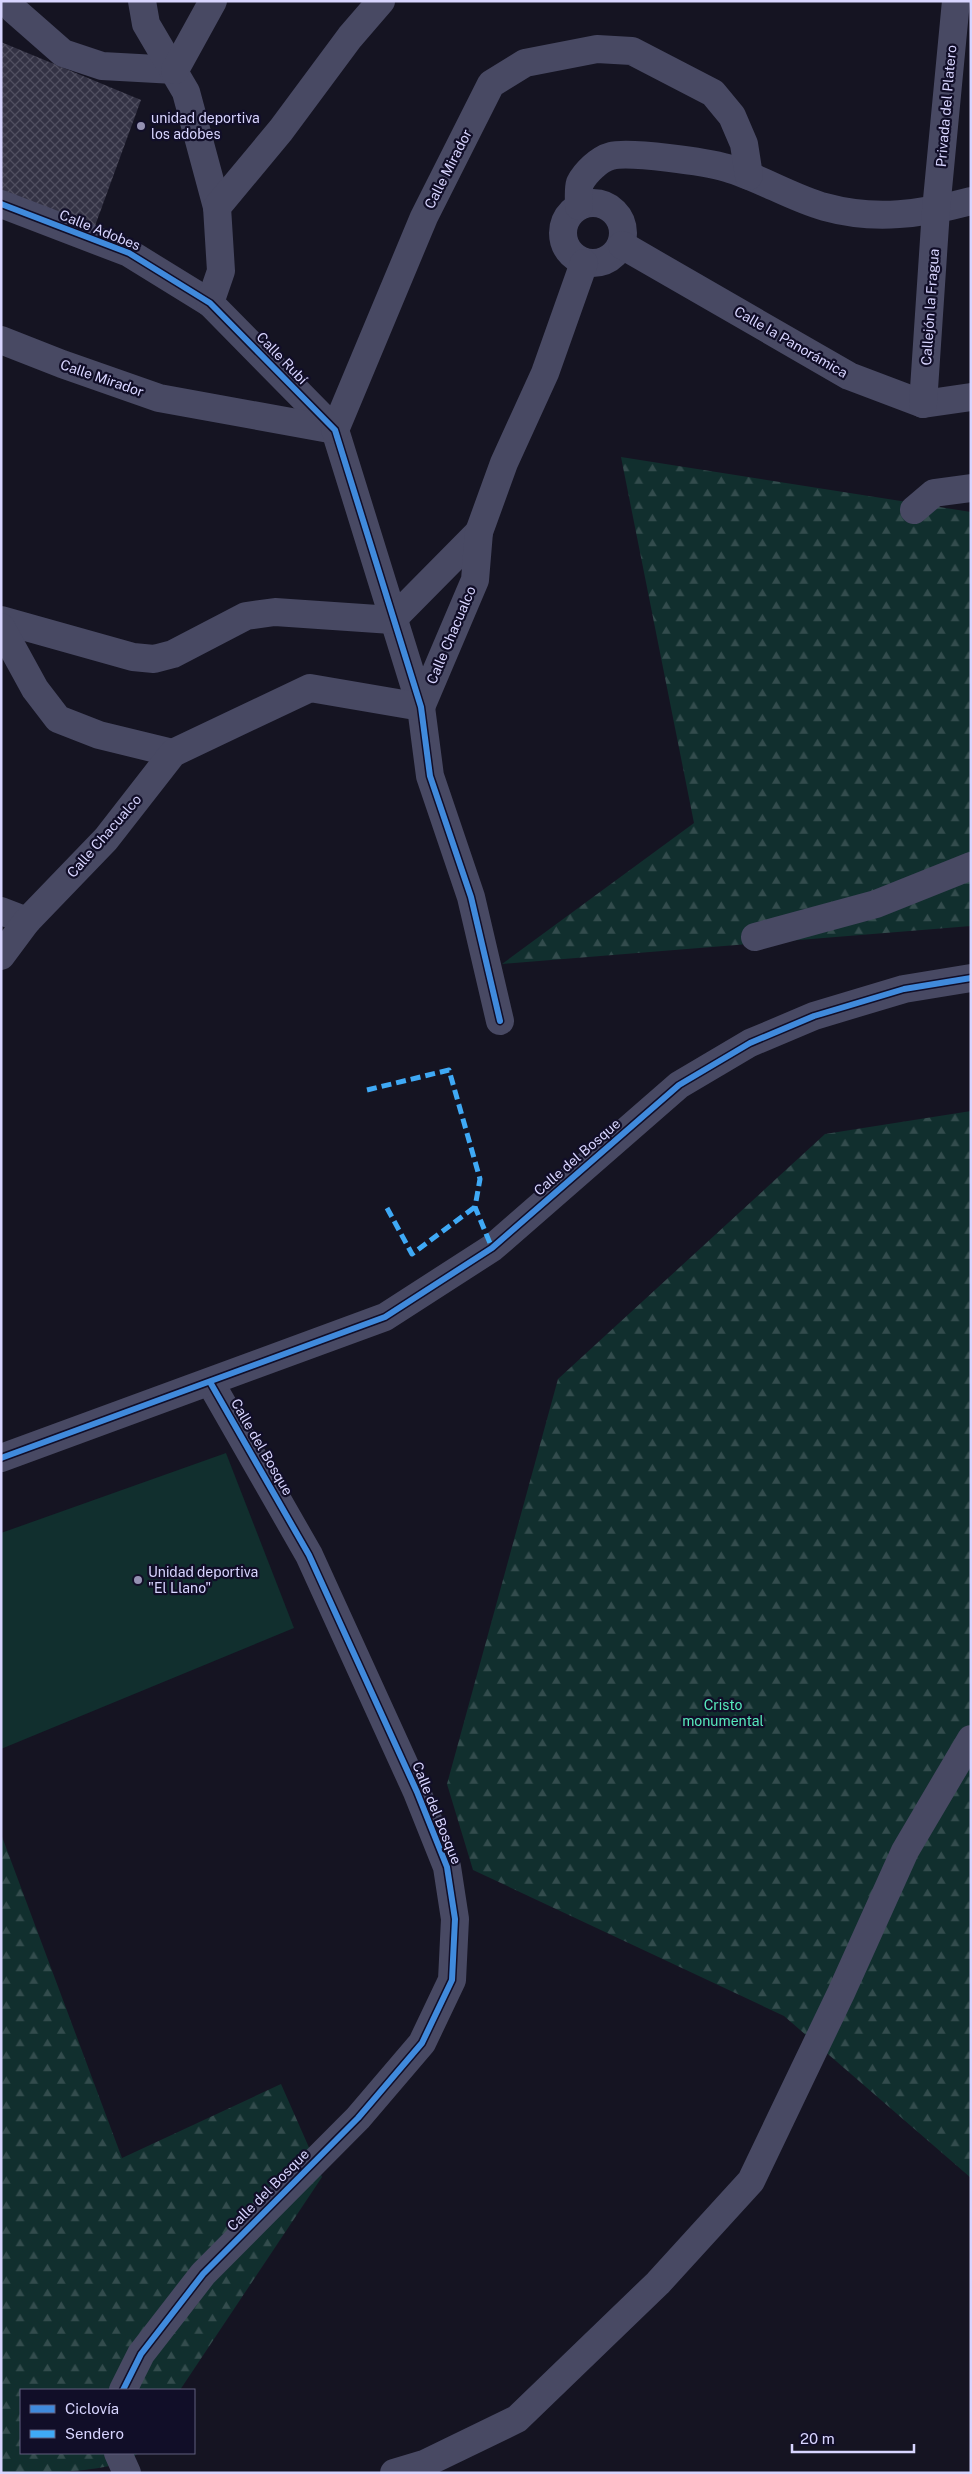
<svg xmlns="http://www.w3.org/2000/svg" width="972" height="2474" viewBox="0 0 972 2474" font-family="'Public Sans',sans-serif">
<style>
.forest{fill:url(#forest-firs)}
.pitch{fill:#112f2e}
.building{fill:url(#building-cross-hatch)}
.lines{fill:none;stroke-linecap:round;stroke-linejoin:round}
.minor{stroke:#484963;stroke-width:28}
.tertiary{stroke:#484963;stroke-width:28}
.quiet{stroke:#3fa9f5;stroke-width:5;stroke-dasharray:10 5;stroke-linecap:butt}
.cycleway-casing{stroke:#110e28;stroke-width:9}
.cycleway{stroke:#408adc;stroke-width:6}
.poi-dot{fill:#9491b2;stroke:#110e28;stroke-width:2}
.labels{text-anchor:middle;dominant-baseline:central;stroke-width:4.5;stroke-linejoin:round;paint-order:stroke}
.street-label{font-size:14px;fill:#d8d5ff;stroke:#110e28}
.poi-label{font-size:14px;fill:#d8d5ff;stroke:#110e28;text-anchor:start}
.park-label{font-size:14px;fill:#57e9bc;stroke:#110e28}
</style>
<defs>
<pattern id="forest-firs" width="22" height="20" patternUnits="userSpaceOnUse" patternTransform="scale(1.25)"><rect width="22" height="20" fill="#112f2e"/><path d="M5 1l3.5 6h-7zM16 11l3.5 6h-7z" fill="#334c4d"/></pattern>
<pattern id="building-cross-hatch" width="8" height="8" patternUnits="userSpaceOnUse" patternTransform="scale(1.25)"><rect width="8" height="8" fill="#333244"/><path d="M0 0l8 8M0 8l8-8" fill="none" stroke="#504f60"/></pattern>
</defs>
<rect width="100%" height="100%" fill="#151422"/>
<!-- forest -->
<g class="forest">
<path d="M621,457L971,512V926L502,964L694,823Z"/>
<path d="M971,1111V2178L784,2016L473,1870L447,1784L558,1379L825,1134Z"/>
<path d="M1,1834L122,2158L281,2084L322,2177L180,2390H21V2453H138C119,2474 34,2473 1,2473Z"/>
</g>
<!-- pitch -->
<path class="pitch" d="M226,1453L294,1628L1,1749V1533Z"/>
<!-- building -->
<path class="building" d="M1,42L141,100L92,234L1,191Z"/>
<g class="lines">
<!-- minor -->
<g class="minor">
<path d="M8,1L14,10L63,53L102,66L175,70"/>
<path d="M142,1L146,24L186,92L217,207"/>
<path d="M175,70L213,1"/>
<circle cx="593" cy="233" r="30"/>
<path d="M1,204L129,253L210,303L335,430L421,707L430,776L471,897L500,1021"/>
<path d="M579,206C579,199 578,189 580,183C585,173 599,159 611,156C629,151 707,162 727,168C761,178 792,198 825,207C875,221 923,214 971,201"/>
<path d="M622,245L849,376L923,404L971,397"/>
<path d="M210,303L221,271L217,207L281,130L350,37L381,1"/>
<path d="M1,340L62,364L159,398L335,430"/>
<path d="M923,404L936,210L956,1"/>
<path d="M335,430L424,217L491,84L525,63L597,49L632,51L713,93L732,116L744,144L749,176"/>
<path d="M914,510L934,493L971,488"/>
<path d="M1,620L133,657L154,659L173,654L246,616L275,612L392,620L479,532"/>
<path d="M1,627L35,689L58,719L99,735L173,753"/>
<path d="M1,911L27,921"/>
<path d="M755,937L876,904L971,866"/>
<path d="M1,956L27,921L106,839L173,753L310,688L421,707L475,580L479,532L504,463L545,373L584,263"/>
<path d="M123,2390L141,2354L203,2274L358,2118L422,2043L452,1980L455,1919L447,1867L417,1792L309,1555L210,1382"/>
<path d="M118,2453L127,2473"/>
<path d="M394,2473L424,2464L517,2419L658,2283L751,2181L841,1993L905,1851L971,1739"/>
</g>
<!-- tertiary -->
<path class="tertiary" d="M1,1458L385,1317L492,1248L679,1085L750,1043L814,1016L904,989L971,978"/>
<!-- quiet -->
<g class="quiet">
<path d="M367,1090L449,1070L480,1179L475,1207L492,1248"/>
<path d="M387,1208L412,1254L475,1207"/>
</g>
<defs>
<g id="cycleway">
<path d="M1,204L129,253L210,303L335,430L421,707L430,776L471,897L500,1021"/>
<path d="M1,1458L385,1317L492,1248L679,1085L750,1043L814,1016L904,989L971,978"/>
<path d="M123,2390L141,2354L203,2274L358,2118L422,2043L452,1980L455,1919L447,1867L417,1792L309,1555L210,1382"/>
</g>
</defs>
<!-- cycleway casing -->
<use href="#cycleway" class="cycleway-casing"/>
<!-- cycleway -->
<use href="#cycleway" class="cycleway"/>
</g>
<!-- markers -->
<g class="poi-dot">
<circle cx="141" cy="126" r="5"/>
<circle cx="138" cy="1580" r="5"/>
</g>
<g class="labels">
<!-- street labels -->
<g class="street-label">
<text transform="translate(946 106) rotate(-85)">Privada del Platero</text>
<text transform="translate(448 169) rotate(-63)">Calle Mirador</text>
<text transform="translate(100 230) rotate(22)">Calle Adobes</text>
<text transform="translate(930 307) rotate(-86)">Callejón la Fragua</text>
<text transform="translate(791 342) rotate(30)">Calle la Panorámica</text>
<text transform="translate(282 358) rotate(46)">Calle Rubí</text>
<text transform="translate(102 378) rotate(19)">Calle Mirador</text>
<text transform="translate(451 635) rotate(-67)">Calle Chacualco</text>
<text transform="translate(104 836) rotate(-49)">Calle Chacualco</text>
<text transform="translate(577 1157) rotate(-41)">Calle del Bosque</text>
<text transform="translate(262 1447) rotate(60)">Calle del Bosque</text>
<text transform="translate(437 1813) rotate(68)">Calle del Bosque</text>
<text transform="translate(268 2190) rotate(-45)">Calle del Bosque</text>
</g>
<!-- poi labels -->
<g class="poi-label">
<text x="151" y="118">unidad deportiva<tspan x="151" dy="16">los adobes</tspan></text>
<text x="148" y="1572">Unidad deportiva<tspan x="148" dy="16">"El Llano"</tspan></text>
</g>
<!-- park labels -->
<g class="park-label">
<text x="723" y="1705">Cristo<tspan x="723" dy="16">monumental</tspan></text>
</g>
</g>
<!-- border -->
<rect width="972" height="2474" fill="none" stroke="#d8d5ff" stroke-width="5"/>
<!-- legend -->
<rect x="20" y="2389" width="175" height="65" fill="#110e28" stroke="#615e7e"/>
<rect x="30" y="2405" width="25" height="8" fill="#408adc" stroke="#615e7e"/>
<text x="65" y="2414" font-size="15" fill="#d8d5ff">Ciclovía</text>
<rect x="30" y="2430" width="25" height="8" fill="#3fa9f5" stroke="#615e7e"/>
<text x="65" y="2439" font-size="15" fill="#d8d5ff">Sendero</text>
<!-- scale -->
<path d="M792 2444v8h122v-8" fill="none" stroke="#d8d5ff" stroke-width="2.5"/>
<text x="800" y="2444" font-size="15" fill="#d8d5ff" stroke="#110e28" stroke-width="4" paint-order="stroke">20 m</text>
</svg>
